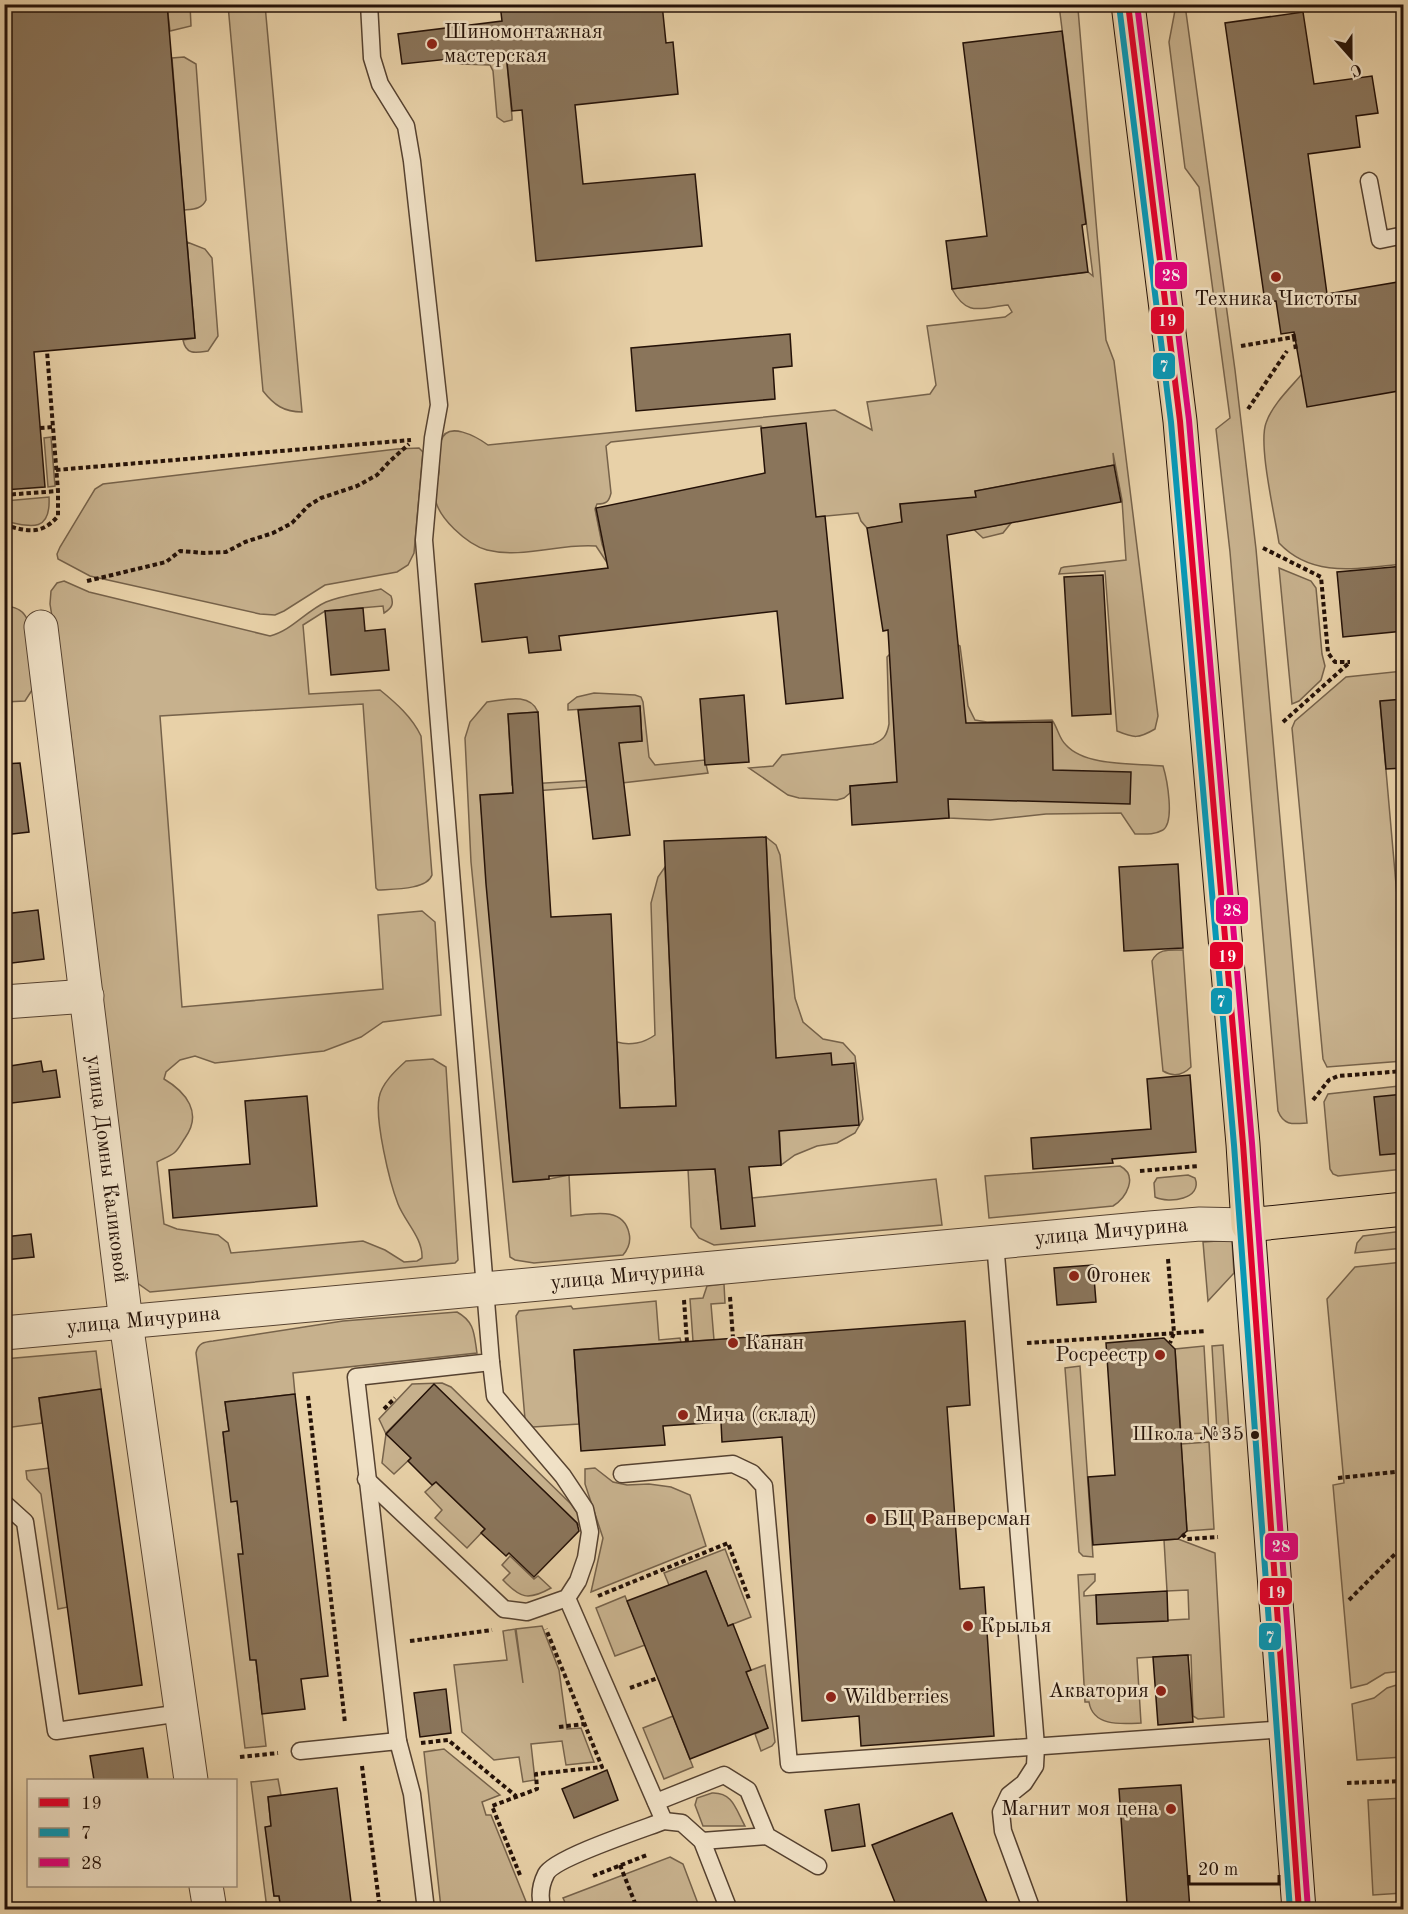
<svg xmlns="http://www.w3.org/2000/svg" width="1408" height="1914" viewBox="0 0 1408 1914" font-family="'Old Standard TT',serif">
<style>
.green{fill:#c7b18d;stroke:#76624a;stroke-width:1.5}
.building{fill:#8a755b;stroke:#251208;stroke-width:1.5}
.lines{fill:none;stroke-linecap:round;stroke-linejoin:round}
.lane-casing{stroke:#564230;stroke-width:19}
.street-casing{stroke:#564230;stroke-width:35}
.secondary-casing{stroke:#251208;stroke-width:35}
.primary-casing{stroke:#251208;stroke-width:35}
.path{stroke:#251208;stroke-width:4;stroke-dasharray:4.5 3;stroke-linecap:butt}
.lane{stroke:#f0e1c6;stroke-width:16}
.street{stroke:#f0e1c6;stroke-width:33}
.secondary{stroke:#f0e1c6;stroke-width:33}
.primary{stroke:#e8d1a8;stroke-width:33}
.bus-1-casing{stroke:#f0e1c6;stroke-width:10}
.bus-2-casing{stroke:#f0e1c6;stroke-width:10}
.bus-3-casing{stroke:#f0e1c6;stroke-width:10}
.bus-1{stroke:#e4002b;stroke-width:6}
.bus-2{stroke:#049aba;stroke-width:6}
.bus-3{stroke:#e5007d;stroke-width:6}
.poi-dot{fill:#8f2418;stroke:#f0e1c6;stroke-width:2}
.bus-dot{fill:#251208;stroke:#f0e1c6;stroke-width:2}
.labels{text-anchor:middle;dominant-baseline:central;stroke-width:5;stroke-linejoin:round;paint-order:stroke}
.bus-label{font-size:20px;fill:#251208;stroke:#f0e1c6;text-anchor:end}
.poi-label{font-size:21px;fill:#251208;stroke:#f0e1c6;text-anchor:start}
.street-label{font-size:21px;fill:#251208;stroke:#f0e1c6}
.line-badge{stroke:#f0e1c6;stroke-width:2}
.badge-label{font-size:16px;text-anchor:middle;font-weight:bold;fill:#fff}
</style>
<rect width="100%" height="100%" fill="#e8d1a8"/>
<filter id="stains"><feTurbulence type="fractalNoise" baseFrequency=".00333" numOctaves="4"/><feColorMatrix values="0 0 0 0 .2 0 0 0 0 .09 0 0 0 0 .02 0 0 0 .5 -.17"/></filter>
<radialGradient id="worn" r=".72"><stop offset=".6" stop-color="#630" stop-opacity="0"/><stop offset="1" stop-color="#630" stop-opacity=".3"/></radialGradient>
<!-- green -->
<g class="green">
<path d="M167,5H190L191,26L170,31Z"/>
<path d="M228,5H265L302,412C284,412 274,405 263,391Z"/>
<path d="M1059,5L1074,4L1078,9L1106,340L1114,361L1158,716L1155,729C1138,739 1134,738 1117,731L1105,571L1059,574L1061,568L1064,567L1126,560L1122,500L1113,453L1114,465L975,491L982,528L1011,523L1003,533L983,538L970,526L900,504L902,523L867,528L861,521L858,513L816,517L761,426L611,442L606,446L611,493C609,502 606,504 597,504L595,509L602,544L610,567L596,546C560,543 523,559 487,550C468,545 436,517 435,496C435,487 439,478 439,469C439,460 438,450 441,441C447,420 477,437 488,445L835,410L872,430L867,402L930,394L936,385L927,326L1005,317L1012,312L1008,305C980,308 967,317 952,289L1088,272L1093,276Z"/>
<path d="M1176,5H1185L1235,370L1256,549L1307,1123C1293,1124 1284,1126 1278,1111L1230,552L1216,429L1230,418L1199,187L1185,168L1169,42Z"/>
<path d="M506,53L512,117V120L504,122L497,117L493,71L490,65L460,64L451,59Z"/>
<path d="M184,57L196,64L206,200C202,209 194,209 184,210L172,58Z"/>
<path d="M187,242L205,249L212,258L218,336L208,351C195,353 186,355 183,340L195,338Z"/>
<path d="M1302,374L1403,390V564C1359,568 1313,579 1279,543C1275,516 1258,445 1266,423C1272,405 1290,388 1302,374Z"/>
<path d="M51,437L55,486L48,487L44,438Z"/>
<path d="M419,448L423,452L414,553L408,565L397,572L325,585L284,611L275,615L260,614L90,576L58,559L57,554L60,547L95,489L103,484L397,449Z"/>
<path d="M49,497C51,533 31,527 5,521V501Z"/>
<path d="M1279,568L1311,581L1316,588L1322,654L1325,666L1321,680L1299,701L1292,704Z"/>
<path d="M64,581L89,592L270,636C291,631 306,611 326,602C343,595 364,593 381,589L391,596C394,604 392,608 384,613L383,606L325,611L303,625L309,694L380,690C396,703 412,717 421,736L432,875C427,890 392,889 378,890L376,888L363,704L160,716L182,1007L383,989L378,915L422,911L435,922L441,1015L383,1022L361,1037L324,1051L215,1063L195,1056L180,1060L166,1072L164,1079C186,1092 203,1113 185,1138C182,1142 179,1149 174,1153C169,1157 162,1159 157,1162L164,1224L177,1229L218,1235L228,1243L231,1253L363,1241L385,1250L404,1262L417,1261L422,1258C423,1238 405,1222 398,1204C389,1181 375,1120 379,1098C381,1084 396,1070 406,1061L433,1059L446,1067L458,1260L455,1263L150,1292L136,1282L70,728L50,604L51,591L57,583Z"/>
<path d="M5,605C16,608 23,609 28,621L34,687L25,701L5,702Z"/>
<path d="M958,645L960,646L968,706L975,720L987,722L1052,720C1058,728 1059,739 1066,745C1086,767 1135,763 1163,766C1167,779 1175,822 1163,830C1154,835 1145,834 1135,834L1121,813L1046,814L990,820L949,818L946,779L850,786V793L844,798L837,800L799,798L788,795L749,768L773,766L782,755L873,744C884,740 887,735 889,724L887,657L891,653Z"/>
<path d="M1403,671V699L1380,702L1403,964V1061L1327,1067L1323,1059L1292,728L1295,721L1346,677Z"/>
<path d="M594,693L635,695L641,697L643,702L649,757L655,765L705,760L708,773L587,787L480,795L513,1182L549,1179L569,1175L571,1216C592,1214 623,1206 629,1233C631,1241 629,1248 623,1255L534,1263L515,1260L510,1257L471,862L465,738L470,722L487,702C504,700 530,692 538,712L508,714L512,785L612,779L610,743L642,741L640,706L568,710V704L577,697Z"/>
<path d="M766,837L776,845L780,855L795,998L803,1022L823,1039L843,1043L855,1056L863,1119L855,1133L837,1143L817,1146L795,1155L781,1165Z"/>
<path d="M665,867L676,1106L620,1108L617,1042C630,1046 644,1043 655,1035L651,903L658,877Z"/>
<path d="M1183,950L1191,1067C1183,1075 1173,1077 1163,1071L1152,961C1158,948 1170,950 1183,950Z"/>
<path d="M1399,1086L1401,1087L1404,1094L1403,1169L1338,1176L1333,1174L1330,1169L1324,1102L1328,1094Z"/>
<path d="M1120,1166C1139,1176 1126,1198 1113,1206L989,1218L985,1176Z"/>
<path d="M715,1168L718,1200L752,1198L936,1179L942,1225L714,1245L699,1238L691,1227L688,1169Z"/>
<path d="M1188,1175L1195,1178C1203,1199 1169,1204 1155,1197L1154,1183L1157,1178Z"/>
<path d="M1403,1231V1248L1355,1253L1357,1243L1363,1236Z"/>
<path d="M1232,1240L1234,1273L1208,1301L1203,1242Z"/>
<path d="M1403,1262V1671L1385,1673L1367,1684L1351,1688L1333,1485L1344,1483L1327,1299L1355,1267Z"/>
<path d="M724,1284L725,1303L711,1304L714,1340L693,1341L690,1299L703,1298L707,1286Z"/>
<path d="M656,1301L659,1340L680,1338L681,1342L574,1350L579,1424L533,1427L525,1419L516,1316L519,1311L571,1306L573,1309Z"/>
<path d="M457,1312C475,1322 474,1334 477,1353L293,1373L295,1394L225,1402L229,1431L223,1432L225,1451L237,1501L266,1746L245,1748L196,1353C198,1343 204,1342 213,1341L343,1321Z"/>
<path d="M1223,1345L1229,1431L1217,1432L1212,1346Z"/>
<path d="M1204,1346L1209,1433L1181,1434L1175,1349Z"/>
<path d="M96,1351L101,1389L39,1398L42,1423L5,1428L4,1359Z"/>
<path d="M1080,1366L1093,1557L1083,1556L1079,1552L1065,1368Z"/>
<path d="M442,1383L451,1387L571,1504L580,1517L582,1528L434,1385L386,1433L411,1458L394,1474L382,1463L386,1434L379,1419L412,1384Z"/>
<path d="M1209,1442L1214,1529L1187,1531L1181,1444Z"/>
<path d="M49,1468L68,1607L58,1609L41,1494L27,1479L26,1471Z"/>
<path d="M595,1468L613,1482L627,1485L649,1484L671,1487L690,1495L706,1546L591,1592L603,1538L585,1484V1469Z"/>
<path d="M436,1482L485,1529L467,1548L435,1518L442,1510L425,1492Z"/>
<path d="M1178,1539L1215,1553L1224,1717L1198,1719L1193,1716L1191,1655H1188L1137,1658L1141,1723C1122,1724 1093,1727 1089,1702H1085L1078,1575L1095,1574V1581L1084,1592V1596L1096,1595L1098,1624L1189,1619L1188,1590L1167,1591L1164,1540Z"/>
<path d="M725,1549L751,1617L728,1626L706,1571L669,1585L664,1573Z"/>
<path d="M510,1556L534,1579L538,1576L551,1588C528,1601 520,1598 503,1580L510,1573L502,1565Z"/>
<path d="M625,1596L645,1645L615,1656L596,1608Z"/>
<path d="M542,1626L559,1670L567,1729L581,1728L594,1762L566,1765L562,1741L531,1744L535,1780L523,1782L519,1757L494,1760L462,1732L454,1665L507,1660L503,1631L515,1629L523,1683L516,1629Z"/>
<path d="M765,1665L775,1742L772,1746L761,1751L755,1734L768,1728L746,1672Z"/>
<path d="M1403,1683V1757L1357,1760L1352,1704L1374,1698L1387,1688Z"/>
<path d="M673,1716L693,1767L664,1779L643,1728Z"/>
<path d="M444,1749L500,1795L482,1802L486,1815H491L529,1909H498L496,1903L441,1908L424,1752Z"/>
<path d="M278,1779L281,1795L268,1797L271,1826L266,1827L274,1896H279L281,1909H267L251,1782Z"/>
<path d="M712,1793C733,1792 736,1810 745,1826H703L695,1805L697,1798Z"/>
<path d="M1403,1798V1893L1373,1895L1368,1800Z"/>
<path d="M670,1857L683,1864L700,1909H568L563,1898Z"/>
</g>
<!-- building -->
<g class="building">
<path d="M4,4H167L195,338L34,352L45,487L4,490Z"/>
<path d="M500,4H662L666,43L673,42L678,94L575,105L583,184L695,174L702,246L536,261L522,110L512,111L506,53L402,64L398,34L502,21Z"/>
<path d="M1303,12L1314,84L1372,76L1378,113L1356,116L1360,147L1308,154L1327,294L1404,281V390L1307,407L1294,332L1281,334L1276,301L1265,302L1225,23Z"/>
<path d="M1062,31L1086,224L1082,225L1088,272L952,289L946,241L987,236L963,43Z"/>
<path d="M790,334L792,366L773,368L775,399L636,411L631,348Z"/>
<path d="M806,423L816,517L825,516L843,698L786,704L777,611L559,636L561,650L529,653L527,637L482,642L475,584L608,568L596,508L765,473L761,428Z"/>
<path d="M1114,465L1121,502L947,535L966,723L1052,722L1053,770L1131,772L1130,804L948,799L949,818L852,825L850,786L897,782L888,630L883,631L867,528L902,522L900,504L976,497L975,491Z"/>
<path d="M1404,566V631L1343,637L1337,572Z"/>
<path d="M1103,575L1111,714L1072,716L1064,577Z"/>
<path d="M363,608L365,631L385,629L389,670L331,675L325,611Z"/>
<path d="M744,695L749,762L705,765L700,699Z"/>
<path d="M1404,699V768L1386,769L1380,701Z"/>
<path d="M640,706L642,741L619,743L630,835L593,839L578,710Z"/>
<path d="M538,712L551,917L611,914L620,1108L676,1106L664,841L766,837L776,1058L831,1053L832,1065L854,1063L859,1125L779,1131L781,1165L749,1167L755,1226L721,1229L715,1169L549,1176V1179L513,1182L486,884L480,795L513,793L508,714Z"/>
<path d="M20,763L29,832L4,835V764Z"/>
<path d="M1178,864L1183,948L1124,951L1119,867Z"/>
<path d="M38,910L44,959L4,964V914Z"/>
<path d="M41,1061L43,1072L56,1070L60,1097L4,1104V1067Z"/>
<path d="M1190,1075L1196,1152L1112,1159L1113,1163L1033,1169L1031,1138L1151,1129L1147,1079Z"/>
<path d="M1404,1094V1153L1380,1155L1374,1097Z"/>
<path d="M307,1096L317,1206L173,1218L169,1170L250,1164L245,1101Z"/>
<path d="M31,1234L34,1257L4,1260V1237Z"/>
<path d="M1093,1265L1096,1302L1057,1305L1054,1268Z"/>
<path d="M965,1321L970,1405L947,1407L960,1589L984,1587L994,1736L861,1746L859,1716L802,1721L782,1437L722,1442L721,1422L663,1426L665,1445L581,1451L574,1350Z"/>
<path d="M1164,1338L1175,1349L1187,1531L1178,1539L1093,1545L1088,1477L1115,1475L1106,1343Z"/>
<path d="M434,1384L577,1523L579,1531L534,1577L509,1553L506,1556L481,1533L485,1529L436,1482L432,1485L408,1461L411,1458L386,1434Z"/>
<path d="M101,1389L142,1685L79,1694L39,1398Z"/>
<path d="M295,1394L328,1676L301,1679L305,1709L262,1714L256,1660H250L238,1554H243L237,1501L231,1502L223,1432L229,1431L225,1402Z"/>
<path d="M706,1571L728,1626L733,1624L751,1670L746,1672L768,1728L690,1759L627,1601Z"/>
<path d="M1167,1591L1168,1621L1097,1624L1096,1595Z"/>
<path d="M1188,1655L1193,1722L1158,1725L1153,1657Z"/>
<path d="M446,1689L451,1733L420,1737L414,1693Z"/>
<path d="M143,1748L148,1780H94L90,1756Z"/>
<path d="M607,1770L618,1800L574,1818L562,1789Z"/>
<path d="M1181,1785L1190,1910H1144L1143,1903L1127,1904L1119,1789Z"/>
<path d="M337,1788L352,1910H281L279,1896H274L265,1827L271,1826L268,1797Z"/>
<path d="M859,1804L865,1846L832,1851L825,1810Z"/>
<path d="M952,1813L990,1910H898L872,1845Z"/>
</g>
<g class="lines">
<defs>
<g id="lane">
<path d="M369,4L372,58L380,84L406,126L412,161L439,405L433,438L424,540L491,1362L356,1377L398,1741"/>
<path d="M1369,181L1380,240L1404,235"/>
<path d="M995,1242L1036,1746L1035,1766L1024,1783L1009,1795L1001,1812L1003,1831L1032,1910"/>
<path d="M622,1474L733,1464L752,1473L764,1486L789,1764L1285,1729"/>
<path d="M366,1479L504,1609L527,1612L567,1598L578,1581L586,1558L590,1532L585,1509L563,1476L495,1396L491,1362"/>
<path d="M4,1503L25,1522L56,1731L181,1713"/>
<path d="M567,1598L664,1821"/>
<path d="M300,1751L398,1741L412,1794L426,1910"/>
<path d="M656,1802L724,1775L748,1790L767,1836L818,1866"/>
<path d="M702,1841L767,1836"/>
<path d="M543,1910C539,1898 540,1886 546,1874C554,1858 643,1829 664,1821L682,1823L702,1841L729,1910"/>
</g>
<g id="street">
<path id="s1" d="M41,627L126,1322L191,1780"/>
<path d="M4,1002L87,996"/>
<path id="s2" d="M4,1333L1150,1228L1200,1224L1248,1225"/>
<path d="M206,1886L210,1910"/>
</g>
<path id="secondary" d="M1248,1225L1299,1910"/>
<path id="primary" d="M1128,4L1180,421L1243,1144L1248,1225L1404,1209"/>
</defs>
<!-- lane casing -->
<use href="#lane" class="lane-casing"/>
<!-- street casing -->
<use href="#street" class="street-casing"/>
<!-- secondary casing -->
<use href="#secondary" class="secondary-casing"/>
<!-- primary casing -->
<use href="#primary" class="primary-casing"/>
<!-- path -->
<g class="path">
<path d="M1294,337L1296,350"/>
<path d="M1241,346L1294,337L1293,332"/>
<path d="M1248,409L1287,351"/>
<path d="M40,428L53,427"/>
<path d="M56,470L411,440"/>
<path d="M4,495L58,491L47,351"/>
<path d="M4,525C27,531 41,536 58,516V491"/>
<path d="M1263,548L1321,577L1328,653L1335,662H1350"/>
<path d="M87,581L166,562L180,551L205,553L226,552L245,542L273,533L292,523L308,506L321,498L357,486L377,475L389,462L409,444"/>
<path d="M1283,722L1349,663"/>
<path d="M1313,1100L1329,1080L1338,1076L1404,1071"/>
<path d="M1140,1171L1199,1166"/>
<path d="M1168,1259L1174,1333L1170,1343"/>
<path d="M730,1297L733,1338"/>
<path d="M684,1300L687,1342"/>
<path d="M1027,1343L1206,1331"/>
<path d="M308,1396L345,1723"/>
<path d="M384,1409L395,1398"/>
<path d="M1338,1478L1404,1471"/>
<path d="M1182,1534L1187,1539L1218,1537"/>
<path d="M598,1596L728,1543L749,1599"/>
<path d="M1349,1600L1404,1545"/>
<path d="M410,1641L492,1630"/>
<path d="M630,1688L658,1678"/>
<path d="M559,1727L584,1724"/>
<path d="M421,1743L448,1740L516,1796"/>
<path d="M240,1757L278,1753"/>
<path d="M362,1766L380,1910"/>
<path d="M1347,1783L1404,1781"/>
<path d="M620,1865L635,1903"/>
<path d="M520,1875L492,1806L537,1789L536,1774L602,1767L546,1629"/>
<path d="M593,1876L647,1855"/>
</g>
<!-- lane -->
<use href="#lane" class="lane"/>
<!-- street -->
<use href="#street" class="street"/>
<!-- secondary -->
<use href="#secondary" class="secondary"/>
<!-- primary -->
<use href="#primary" class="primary"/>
<defs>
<path id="bus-1" d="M1128,4L1180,421L1243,1144L1299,1910"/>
<path id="bus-2" d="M1119,5L1171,422L1234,1145L1290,1910"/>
<path id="bus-3" d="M1137,4L1189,420L1252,1143L1308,1909"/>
</defs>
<!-- bus-1 casing -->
<use href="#bus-1" class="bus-1-casing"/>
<!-- bus-2 casing -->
<use href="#bus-2" class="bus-2-casing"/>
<!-- bus-3 casing -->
<use href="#bus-3" class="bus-3-casing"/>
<!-- bus-1 -->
<use href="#bus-1" class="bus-1"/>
<!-- bus-2 -->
<use href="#bus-2" class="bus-2"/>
<!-- bus-3 -->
<use href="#bus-3" class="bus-3"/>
</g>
<!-- markers -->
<g class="poi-dot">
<circle cx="432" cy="44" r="6"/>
<circle cx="1276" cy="277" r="6"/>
<circle cx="1074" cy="1276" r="6"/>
<circle cx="733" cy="1343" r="6"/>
<circle cx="1160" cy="1355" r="6"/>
<circle cx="683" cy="1415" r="6"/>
<circle cx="871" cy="1519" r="6"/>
<circle cx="968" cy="1626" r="6"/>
<circle cx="1161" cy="1691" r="6"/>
<circle cx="831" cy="1697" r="6"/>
<circle cx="1171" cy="1809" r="6"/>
</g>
<circle class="bus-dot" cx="1255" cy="1435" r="5"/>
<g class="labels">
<!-- bus labels -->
<g class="bus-label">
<text x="1244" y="1435">Школа №35</text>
</g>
<!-- poi labels -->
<g class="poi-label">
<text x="444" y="32">Шиномонтажная<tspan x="444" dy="24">мастерская</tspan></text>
<text x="1276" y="299" text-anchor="middle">Техника Чистоты</text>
<text x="1086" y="1276">Огонек</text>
<text x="745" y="1343">Канан</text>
<text x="1148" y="1355" text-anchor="end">Росреестр</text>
<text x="695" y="1415">Мича (склад)</text>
<text x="883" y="1519">БЦ Ранверсман</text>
<text x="980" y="1626">Крылья</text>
<text x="1149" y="1691" text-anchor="end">Акватория</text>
<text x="843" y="1697">Wildberries</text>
<text x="1159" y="1809" text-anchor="end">Магнит моя цена</text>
</g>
<!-- street labels -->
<g class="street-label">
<text stroke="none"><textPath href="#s1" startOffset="546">улица Домны Каликовой</textPath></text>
<text stroke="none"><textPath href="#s2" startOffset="1112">улица Мичурина</textPath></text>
<text stroke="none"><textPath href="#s2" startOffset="626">улица Мичурина</textPath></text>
<text stroke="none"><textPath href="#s2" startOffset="140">улица Мичурина</textPath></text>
</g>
</g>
<g class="line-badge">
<rect x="1154" y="261" width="34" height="29" rx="6" fill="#e5007d"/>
<rect x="1150" y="306" width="35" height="29" rx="6" fill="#e4002b"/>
<rect x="1152" y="352" width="24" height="28" rx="6" fill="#049aba"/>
<rect x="1215" y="896" width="34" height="29" rx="6" fill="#e5007d"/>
<rect x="1209" y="941" width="35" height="29" rx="6" fill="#e4002b"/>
<rect x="1210" y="987" width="23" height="28" rx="6" fill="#049aba"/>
<rect x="1264" y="1532" width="35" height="29" rx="6" fill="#e5007d"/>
<rect x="1259" y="1577" width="34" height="29" rx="6" fill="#e4002b"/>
<rect x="1258" y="1622" width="24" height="29" rx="6" fill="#049aba"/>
</g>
<g class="badge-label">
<text x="1171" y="281">28</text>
<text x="1167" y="326">19</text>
<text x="1164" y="372">7</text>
<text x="1232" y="916">28</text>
<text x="1227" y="962">19</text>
<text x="1221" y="1007">7</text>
<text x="1281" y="1552">28</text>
<text x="1276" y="1598">19</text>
<text x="1270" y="1643">7</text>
</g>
<!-- margin -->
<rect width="1408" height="1914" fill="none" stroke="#e8d1a8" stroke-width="24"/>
<rect x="6" y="6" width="1396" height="1902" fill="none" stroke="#251208" stroke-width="3"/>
<rect x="12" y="12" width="1384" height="1890" fill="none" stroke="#251208" stroke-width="1.5"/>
<!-- legend -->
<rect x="27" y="1779" width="210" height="108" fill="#f0e1c6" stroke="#9f8e7a" stroke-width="1.5"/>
<rect x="39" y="1798" width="30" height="9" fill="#e4002b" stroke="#9f8e7a" stroke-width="1.5"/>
<text x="81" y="1809" font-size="18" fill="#251208">19</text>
<rect x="39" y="1828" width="30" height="9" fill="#049aba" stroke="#9f8e7a" stroke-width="1.5"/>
<text x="81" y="1839" font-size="18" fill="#251208">7</text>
<rect x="39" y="1858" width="30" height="9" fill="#e5007d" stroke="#9f8e7a" stroke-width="1.5"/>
<text x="81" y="1869" font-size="18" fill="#251208">28</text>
<!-- north arrow -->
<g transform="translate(1351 57) rotate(159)" stroke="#f0e1c6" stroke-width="4.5" paint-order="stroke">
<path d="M0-4.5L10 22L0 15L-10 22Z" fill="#251208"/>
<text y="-9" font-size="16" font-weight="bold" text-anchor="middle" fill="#251208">С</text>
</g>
<!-- scale -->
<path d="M1189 1875v9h90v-9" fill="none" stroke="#251208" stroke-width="3"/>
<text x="1198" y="1875" font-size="18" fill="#251208" stroke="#f0e1c6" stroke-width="4.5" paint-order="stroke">20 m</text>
<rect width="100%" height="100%" filter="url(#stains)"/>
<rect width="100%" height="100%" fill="url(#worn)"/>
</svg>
